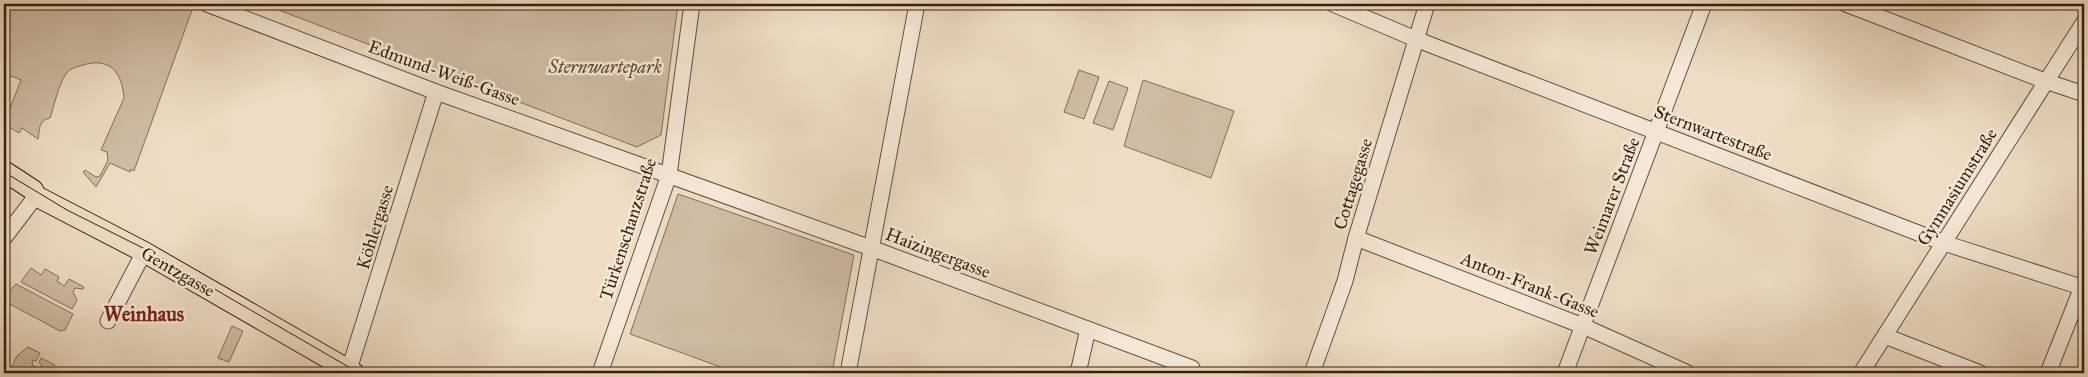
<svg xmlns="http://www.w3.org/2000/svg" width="2088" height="377" viewBox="0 0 2088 377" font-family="'IM FELL Great Primer',serif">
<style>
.green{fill:#cfbda5;stroke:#846e59}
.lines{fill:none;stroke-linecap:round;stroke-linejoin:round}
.minor-casing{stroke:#664e3b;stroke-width:17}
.major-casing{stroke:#381e0d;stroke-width:22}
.minor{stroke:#f4e9d9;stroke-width:15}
.major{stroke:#eeddc4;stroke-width:20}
.tram{stroke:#381e0d;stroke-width:1}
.labels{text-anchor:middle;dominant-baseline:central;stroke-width:5;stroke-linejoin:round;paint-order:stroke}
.park-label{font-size:18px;font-style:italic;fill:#5e4633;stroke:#f4e9d9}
.street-label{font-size:18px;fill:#381e0d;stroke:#f4e9d9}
.quarter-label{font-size:20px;font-weight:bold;fill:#7a1f14;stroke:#f4e9d9}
</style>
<rect width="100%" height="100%" fill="#eeddc4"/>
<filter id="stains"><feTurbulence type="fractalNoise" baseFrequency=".004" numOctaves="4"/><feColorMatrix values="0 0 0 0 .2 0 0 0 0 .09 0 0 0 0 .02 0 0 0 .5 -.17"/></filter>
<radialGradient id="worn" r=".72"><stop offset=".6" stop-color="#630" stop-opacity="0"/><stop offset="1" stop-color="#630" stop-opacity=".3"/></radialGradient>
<!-- green -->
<g class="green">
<path d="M4,4H176L192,10L134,171L131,169L130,172L110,163L96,187L83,172L85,170L96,177L100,176L108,160L107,152L101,150L124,98C122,72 110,57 83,65C77,67 70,68 66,74C59,83 54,106 50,118C38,121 40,128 38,139L22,128L19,133L4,124L21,80L12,76L10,78L4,76Z"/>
<path d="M263,4H678L661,135L637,147Z"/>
<path d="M1079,70L1099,77L1084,119L1064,112Z"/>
<path d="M1143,80L1234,111L1211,178L1124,146Z"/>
<path d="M1109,81L1128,88L1113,130L1093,123Z"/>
<path d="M678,194L854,255L832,373H737L630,334Z"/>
<path d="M31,268L41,275L45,269L59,277L57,281L64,286L69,279L84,287L83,289L75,288L73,292L77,300L72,309L21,282Z"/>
<path d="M16,284L73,314L65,330L60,331L4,301V298Z"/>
<path d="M232,326L243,331L229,362L218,358Z"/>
<path d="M28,347L40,353L36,361L33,360L32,363L33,366L40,369L42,364L39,363L41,358L55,365L52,369L49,368L47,373H9L17,356Z"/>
</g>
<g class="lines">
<defs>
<g id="minor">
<path d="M207,4L436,92L871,248L1192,368"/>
<path d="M1333,4L1418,40L1944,243L2084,288"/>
<path d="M1846,4L2045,81L2084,94"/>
<path d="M4,238L36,196"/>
<path d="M1356,238L1583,326L1688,373"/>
<path d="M108,321L144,252"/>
<path d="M1885,336L1980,373"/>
<path d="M348,373L436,92"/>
<path d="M600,373L669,175L692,4"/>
<path d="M848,373L917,4"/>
<path d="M1078,373L1088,329"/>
<path d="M1312,373L1345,281L1356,238L1427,4"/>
<path d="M1565,373L1704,4"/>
<path d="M1861,373L2084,22"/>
<path d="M2048,373L2084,282"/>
</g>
<path id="major" d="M4,171L33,190L36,196L144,252L354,373"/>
</defs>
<!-- minor casing -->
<use href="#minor" class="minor-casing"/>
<!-- major casing -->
<use href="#major" class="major-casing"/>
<!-- minor -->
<use href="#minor" class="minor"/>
<!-- major -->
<use href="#major" class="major"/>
<!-- tram -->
<path class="tram" d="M4,172L67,210L149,251L359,373"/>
</g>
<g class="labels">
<!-- park labels -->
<g class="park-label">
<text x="605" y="67">Sternwartepark</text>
</g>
<!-- street labels -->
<g class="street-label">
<text transform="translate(444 73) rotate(20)">Edmund-Weiß-Gasse</text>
<text transform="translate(1713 133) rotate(21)">Sternwartestraße</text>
<text transform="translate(1353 184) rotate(-73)">Cottagegasse</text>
<text transform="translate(1957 187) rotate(-58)">Gymnasiumstraße</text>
<text transform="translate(1612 196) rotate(-69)">Weimarer Straße</text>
<text transform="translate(375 227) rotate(-73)">Köhlergasse</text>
<text transform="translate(628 229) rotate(-72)">Türkenschanzstraße</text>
<text transform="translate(938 253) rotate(21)">Haizingergasse</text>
<text transform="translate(178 272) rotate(30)">Gentzgasse</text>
<text transform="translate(1530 285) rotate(22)">Anton-Frank-Gasse</text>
</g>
<!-- quarter labels -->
<g class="quarter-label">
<text x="144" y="314">Weinhaus</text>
</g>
</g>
<!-- margin -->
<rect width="2088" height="377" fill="none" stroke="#eeddc4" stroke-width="20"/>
<rect x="5" y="5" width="2078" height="367" fill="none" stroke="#381e0d" stroke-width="2.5"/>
<rect x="10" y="10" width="2068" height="357" fill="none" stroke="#381e0d"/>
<rect width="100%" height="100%" filter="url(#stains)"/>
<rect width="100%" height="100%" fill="url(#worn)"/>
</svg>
